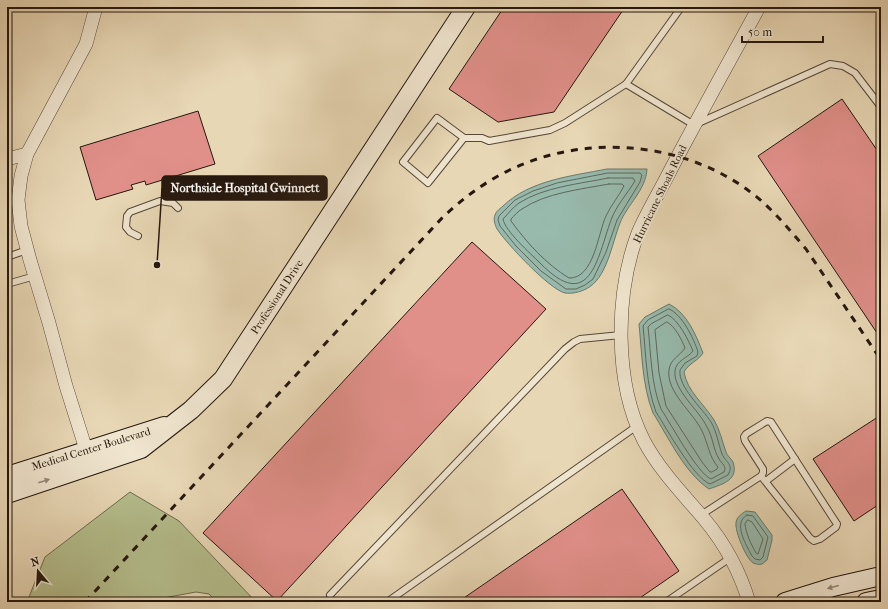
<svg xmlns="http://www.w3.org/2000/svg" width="888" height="609" viewBox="0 0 888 609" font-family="'IM FELL French Canon',serif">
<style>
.green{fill:#b5be8d;stroke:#6d6a4e}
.water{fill:#97baad;stroke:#69796d}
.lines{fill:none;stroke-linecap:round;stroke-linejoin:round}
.shore{stroke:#5e685e;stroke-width:1}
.building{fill:#e08f89;stroke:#25170e}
.lane-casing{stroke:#564738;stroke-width:8}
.street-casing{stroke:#564738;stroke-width:14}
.secondary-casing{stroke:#25170e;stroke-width:20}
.lane{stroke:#f0e5cf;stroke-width:6}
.street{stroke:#f0e5cf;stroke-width:13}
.secondary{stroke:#f0e5cf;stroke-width:18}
.rail{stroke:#25170e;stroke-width:3;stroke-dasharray:7 7;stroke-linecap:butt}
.oneway{fill:#958878}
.labels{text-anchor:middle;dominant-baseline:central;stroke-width:3.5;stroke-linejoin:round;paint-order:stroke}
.street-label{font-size:11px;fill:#25170e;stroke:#f0e5cf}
.leader{fill:none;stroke:#25170e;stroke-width:1.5}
.callout-dot{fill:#25170e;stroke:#f0e5cf;stroke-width:1.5}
.callout{fill:#25170e;stroke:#25170e;stroke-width:1.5}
.callout-label{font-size:12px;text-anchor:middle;font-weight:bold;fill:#fff}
</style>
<rect width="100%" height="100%" fill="#e8d7b5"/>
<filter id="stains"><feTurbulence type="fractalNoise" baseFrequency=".005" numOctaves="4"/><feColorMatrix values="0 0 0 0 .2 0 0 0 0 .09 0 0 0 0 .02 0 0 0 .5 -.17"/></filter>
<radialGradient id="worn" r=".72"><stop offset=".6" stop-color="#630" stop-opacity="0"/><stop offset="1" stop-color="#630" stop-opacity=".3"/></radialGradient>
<!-- green -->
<path class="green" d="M130,492L179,521L256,602H217L209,594L196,592L158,599L153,602H27L45,557Z"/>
<!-- water -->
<g class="water">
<path d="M607,169H647C646,190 627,205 620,223C612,243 607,279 586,289C580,292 572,294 565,293C549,289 507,244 497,229C495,225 493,219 495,215C496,211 501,208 503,206C530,180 572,176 607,169Z"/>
<path d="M669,304C687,313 696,335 703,353C698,361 689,363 684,372C687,391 704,404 714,420C720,430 722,441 726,452C727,456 731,458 733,462C739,480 723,484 709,489C684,472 669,438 653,413C642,385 642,353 639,324L645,317Z"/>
<path d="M746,511L755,512L772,535V540L767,560L762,564C759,565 756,564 753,563C746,558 735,532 736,523C736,518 741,514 746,511Z"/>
</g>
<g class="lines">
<!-- shore -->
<g class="shore">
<path d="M608,173H640L642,175L640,182L617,220L606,252L593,279L585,285L576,289H566L541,271L516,246L500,226L498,220L499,216L515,200L533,191L557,183Z"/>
<path d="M608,178H633L635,181C627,194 616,206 611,220C597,259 590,314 540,263C530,253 505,231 503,219C508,214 513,207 519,203C544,187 579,184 608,178Z"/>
<path d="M609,184H622L624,186C619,196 611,205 606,216C598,233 594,279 569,278C546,264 527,243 511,221V219C514,216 518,211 522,209C545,193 582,189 609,184Z"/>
<path d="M669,309C682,314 694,339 698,352L697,356L685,363L680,370C678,387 702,408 711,422C717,432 718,443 722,454C726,463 734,464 728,475L710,484C693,477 667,429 656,412C646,385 646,354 643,326L648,320Z"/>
<path d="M668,315C678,319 689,341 693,351C688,358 676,360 675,371C673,390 699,410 707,427C713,437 713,449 719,459C722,464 727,466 724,472L711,479C697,473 671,424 661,409C651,384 651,354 648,327L651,324Z"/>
<path d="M667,322C675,326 682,340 685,348C680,356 670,359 669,370C666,392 693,412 702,431C708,443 709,457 718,467L717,469L712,472H710L702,462L666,406L659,373L655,330Z"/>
<path d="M747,515L753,516L768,537L763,557L760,560L755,559L752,556C747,546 732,523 747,515Z"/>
<path d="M748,520L752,522L763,539L758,554L756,553C751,544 746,534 745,524Z"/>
</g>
</g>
<!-- building -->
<g class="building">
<path d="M504,7H625L554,112L498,122L449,89Z"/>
<path d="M842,99L881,156V339L758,156Z"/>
<path d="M198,111L215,164L146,185L145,181L131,185L133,189L96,200L80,147Z"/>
<path d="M472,242L546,309L277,601L203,533Z"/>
<path d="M881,415V503L854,521L813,459Z"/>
<path d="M622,489L679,571L634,602H458Z"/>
<path d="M205,597L208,602H195Z"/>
</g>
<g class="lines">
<defs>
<g id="lane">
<path d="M680,9L626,84L694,125L830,64L843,66L855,73L881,107"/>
<path d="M464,138L437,118L403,162L428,183L464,138H482L489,141L550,130L565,123L626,84"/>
<path d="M138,236L130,232L126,227L127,216L130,212L160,201L173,203L178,208"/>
<path d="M7,257L27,250"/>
<path d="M7,284L35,276"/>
<path d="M766,481L795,459"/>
<path d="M701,515L761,476L763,473V469L745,441L744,437L746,434L767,421L771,422L833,518L837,524L836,527L820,539L814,541L810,538L761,476"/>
<path d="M330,595L565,349L574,342L580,339L621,335"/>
<path d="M387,602L637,426"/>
<path d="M666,602L730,558"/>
</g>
<g id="street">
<path d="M7,159L27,154"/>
<path d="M89,459L66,386L49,323L30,260L21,226L18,200L21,176L27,154L86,44L96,7"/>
<path d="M749,602C740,572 725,544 705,520C684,495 660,471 644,441C614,383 615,294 638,233C647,212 660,191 670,171C699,116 729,62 759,7"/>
</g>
<g id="secondary">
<path d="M7,476L164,426"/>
<path d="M7,494L141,449L191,410L223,379L466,7"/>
<path d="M785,602L833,587L881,576"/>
<path d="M866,602L881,599"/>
</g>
</defs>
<!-- lane casing -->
<use href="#lane" class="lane-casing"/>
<!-- street casing -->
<use href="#street" class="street-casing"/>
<!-- secondary casing -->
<use href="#secondary" class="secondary-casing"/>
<!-- lane -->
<use href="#lane" class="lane"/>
<!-- street -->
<use href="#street" class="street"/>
<!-- secondary -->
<use href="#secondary" class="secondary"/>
<!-- rail -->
<path class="rail" d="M85,602L442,218C463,198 487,180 514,168C588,134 683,142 749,191C771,207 788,228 806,249L881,360"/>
</g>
<!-- one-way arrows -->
<defs><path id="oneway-solid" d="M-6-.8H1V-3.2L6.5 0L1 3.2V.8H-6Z"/></defs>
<g class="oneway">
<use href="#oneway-solid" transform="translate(44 481) rotate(-18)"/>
<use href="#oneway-solid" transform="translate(833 587) rotate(165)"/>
</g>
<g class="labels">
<!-- street labels -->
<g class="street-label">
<text transform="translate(660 194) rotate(-64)">Hurricane Shoals Road</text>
<text transform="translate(277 297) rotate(-57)">Professional Drive</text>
<text transform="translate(91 449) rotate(-17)">Medical Center Boulevard</text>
</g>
</g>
<!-- callouts -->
<path class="leader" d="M157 265L162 188"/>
<circle class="callout-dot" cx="157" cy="265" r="4"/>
<rect class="callout" x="162" y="176" width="165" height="24" rx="4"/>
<g class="callout-label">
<text x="245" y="192">Northside Hospital Gwinnett</text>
</g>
<!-- margin -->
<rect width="888" height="609" fill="none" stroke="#e8d7b5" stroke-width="24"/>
<rect x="8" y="8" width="872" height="593" fill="none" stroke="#25170e" stroke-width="2"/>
<rect x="12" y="12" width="864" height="585" fill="none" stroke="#25170e"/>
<!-- north arrow -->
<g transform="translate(38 571) rotate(342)" stroke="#f0e5cf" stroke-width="3" paint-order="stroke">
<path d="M0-3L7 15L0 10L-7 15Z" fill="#25170e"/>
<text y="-6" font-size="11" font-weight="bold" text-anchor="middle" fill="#25170e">N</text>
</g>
<!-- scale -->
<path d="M742 36v6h81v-6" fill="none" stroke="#25170e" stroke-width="2"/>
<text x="748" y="36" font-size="12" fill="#25170e" stroke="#f0e5cf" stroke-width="3" paint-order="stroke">50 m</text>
<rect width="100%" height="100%" filter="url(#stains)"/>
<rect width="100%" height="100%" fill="url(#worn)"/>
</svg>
